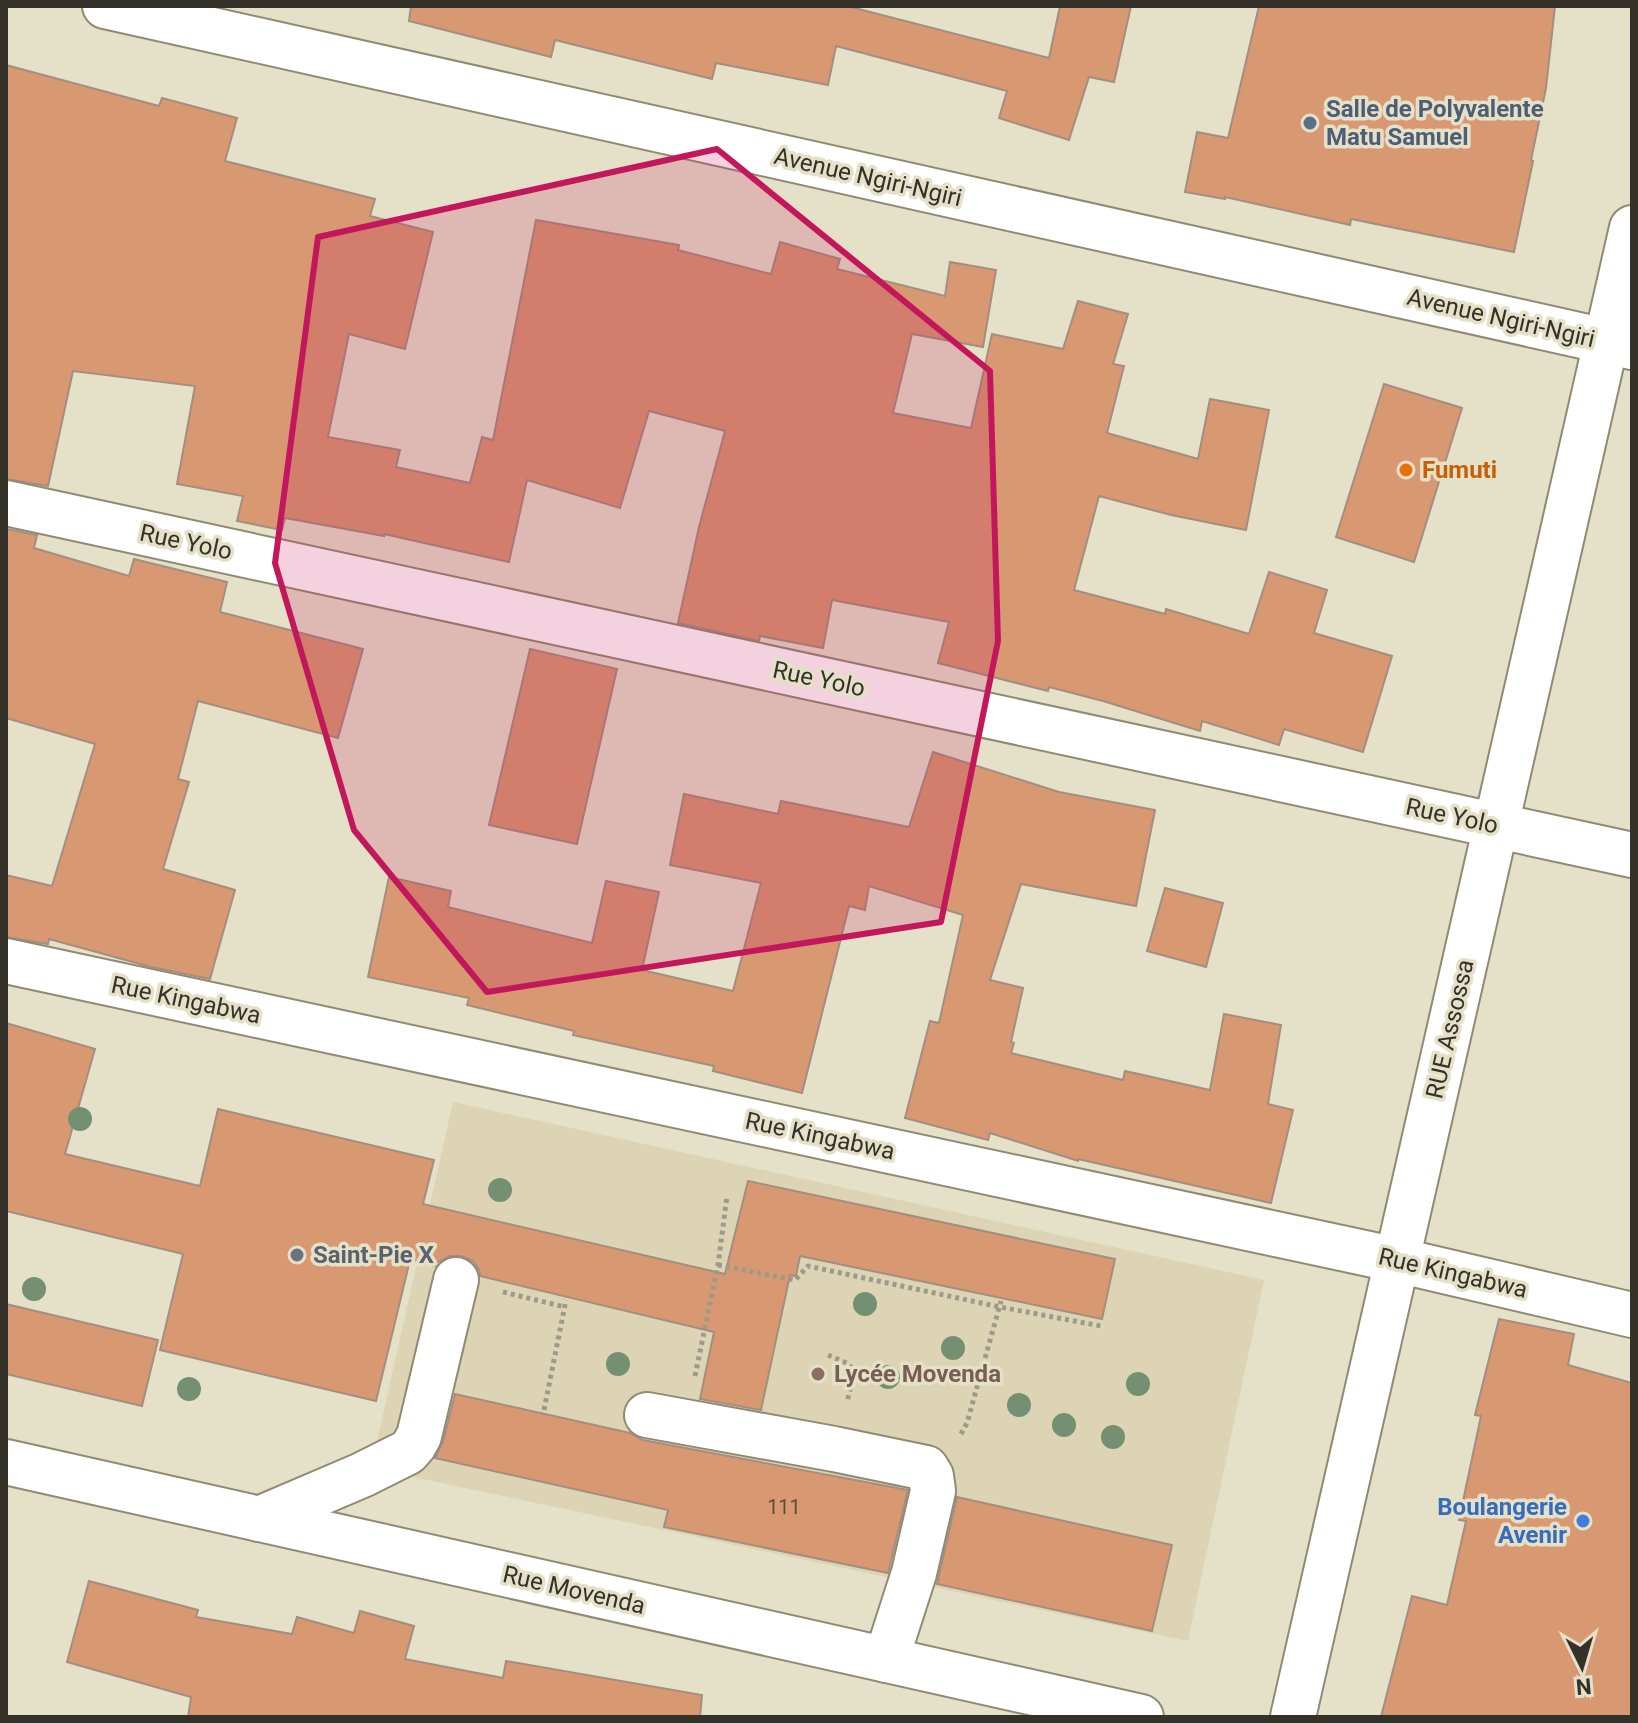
<svg xmlns="http://www.w3.org/2000/svg" width="1638" height="1723" viewBox="0 0 1638 1723" font-family="Roboto,sans-serif">
<style>
.built{fill:#dcd4b5}
.building{fill:#d89871;stroke:#a48e81;stroke-width:2}
.lines{fill:none;stroke-linecap:round;stroke-linejoin:round}
.minor-casing{stroke:#908a74;stroke-width:48}
.path{stroke:#9d9a87;stroke-width:5;stroke-dasharray:4 4;stroke-linecap:butt}
.minor{stroke:#fff;stroke-width:44}
.tree{fill:#758f73}
.marked{fill:#c2185b;fill-opacity:0.2;stroke:#c2185b;stroke-width:6;stroke-linejoin:round}
.service-dot{fill:#5c6f8a;stroke:#e5e0c8;stroke-width:3}
.food-dot{fill:#e8710a;stroke:#e5e0c8;stroke-width:3}
.worship-dot{fill:#6b7280;stroke:#e5e0c8;stroke-width:3}
.education-dot{fill:#8d6e63;stroke:#e5e0c8;stroke-width:3}
.shop-dot{fill:#3f7fe0;stroke:#e5e0c8;stroke-width:3}
.labels{text-anchor:middle;dominant-baseline:central;stroke-width:7;stroke-linejoin:round;paint-order:stroke}
.number-label{font-size:20px;fill:#5d4c3a}
.service-label{font-size:24px;font-weight:bold;fill:#4e5e75;stroke:#e5e0c8;text-anchor:start}
.street-label{font-size:24px;fill:#343228;stroke:#e5e0c8}
.food-label{font-size:24px;font-weight:bold;fill:#c56008;stroke:#e5e0c8;text-anchor:start}
.worship-label{font-size:24px;font-weight:bold;fill:#5b616d;stroke:#e5e0c8;text-anchor:start}
.education-label{font-size:24px;font-weight:bold;fill:#785e54;stroke:#e5e0c8;text-anchor:start}
.shop-label{font-size:24px;font-weight:bold;fill:#366cbe;stroke:#e5e0c8;text-anchor:end}
</style>
<rect width="100%" height="100%" fill="#e5e0c8"/>
<!-- built -->
<path class="built" d="M453,1102L1264,1280L1188,1641L371,1468Z"/>
<!-- building -->
<g class="building">
<path d="M411,6H847L1049,58L1060,6H1131L1114,82L1089,77L1069,140L999,118L1007,91L836,46L828,85L716,63L712,79L555,40L551,57L409,21Z"/>
<path d="M1259,6H1555L1546,88L1531,160L1533,161L1514,252L1351,219L1350,225L1225,197V199L1185,192L1197,132L1228,138Z"/>
<path d="M6,65L159,106L162,98L237,118L225,161L375,199L370,216L433,232L405,349L349,334L328,437L400,450L396,467L470,483L482,437L493,440L536,220L679,245L678,250L771,274L780,242L840,259L837,269L945,296L950,262L996,270L983,347L912,334L893,413L971,428L992,334L1063,349L1078,301L1128,314L1113,364L1124,366L1107,433L1198,459L1210,399L1269,410L1246,530L1171,515L1099,496L1074,590L1165,614L1166,609L1249,634L1269,572L1327,590L1314,633L1392,656L1363,752L1284,729L1279,745L1202,721L1200,731L1103,701L1049,687L1048,691L938,663L949,622L832,600L823,648L760,636L759,641L678,623L699,527L725,431L649,411L620,508L527,480L509,562L384,534V536L285,518L282,530L237,521L243,496L177,484L195,386L73,371L48,486L6,479Z"/>
<path d="M1384,384L1462,408L1414,562L1336,537Z"/>
<path d="M6,529L37,535L34,548L129,576L134,559L227,582L220,612L363,649L338,738L198,701L178,779L189,782L163,869L235,890L210,979L151,967L49,939L48,944L6,937V875L52,886L95,744L6,718Z"/>
<path d="M530,649L617,669L577,844L489,825Z"/>
<path d="M933,752L1059,792L1155,810L1136,906L1021,884L990,980L1023,988L1011,1042L1014,1043L1011,1053L1123,1080L1125,1071L1210,1090L1224,1014L1281,1025L1268,1104L1293,1110L1271,1203L1078,1159V1161L990,1133L988,1140L905,1118L930,1021L939,1023L963,915L869,886L865,910L849,906L802,1093L713,1071L714,1066L573,1035L574,1031L467,1005L469,998L368,977L389,877L451,891L448,907L592,943L606,881L659,892L642,970L733,991L761,883L670,865L684,794L778,814L781,801L909,827Z"/>
<path d="M1165,888L1223,903L1206,967L1147,951Z"/>
<path d="M6,1023L95,1049L65,1154L200,1186L218,1109L434,1160L423,1204L725,1274L748,1181L1115,1259L1102,1319L800,1256L796,1276L790,1275L761,1410L700,1399L714,1332L480,1276V1272L473,1261L461,1256H450L438,1262L436,1266L410,1260L376,1401L160,1350L183,1254L6,1211Z"/>
<path d="M6,1304L158,1340L142,1406L6,1374Z"/>
<path d="M1499,1319L1574,1334L1568,1365L1632,1383V1717H1381L1412,1596L1447,1605L1466,1521L1459,1520L1481,1416L1475,1415Z"/>
<path d="M455,1394L630,1433L643,1440L908,1490L888,1573L664,1527L668,1510L435,1458L443,1442Z"/>
<path d="M957,1497L1172,1545L1152,1631L937,1584Z"/>
<path d="M89,1581L198,1610L196,1617L292,1634L297,1617L354,1633L360,1611L414,1626L405,1659L503,1678L506,1661L702,1695L700,1717H188L191,1697L67,1662Z"/>
</g>
<g class="lines">
<defs>
<g id="minor">
<path d="M105,6L1632,347"/>
<path d="M6,503L1632,855"/>
<path d="M6,961L1397,1260L1632,1315"/>
<path d="M647,1415L834,1449L926,1468L931,1476L933,1491L914,1573L886,1660"/>
<path d="M6,1462L1141,1717"/>
<path d="M259,1519L362,1475L408,1452L414,1445L419,1436L456,1280"/>
<path d="M1293,1717L1632,228"/>
</g>
</defs>
<!-- minor casing -->
<use href="#minor" class="minor-casing"/>
<!-- path -->
<g class="path">
<path d="M718,1265L795,1280L808,1266L1000,1307L1101,1326"/>
<path d="M503,1292L565,1307"/>
<path d="M828,1355L849,1364L854,1373L847,1402"/>
<path d="M695,1376L718,1265L727,1196"/>
<path d="M544,1410L566,1300"/>
<path d="M961,1434L967,1423L1001,1301"/>
</g>
<!-- minor -->
<use href="#minor" class="minor"/>
</g>
<!-- trees -->
<g class="tree">
<circle cx="80" cy="1119" r="12"/>
<circle cx="500" cy="1190" r="12"/>
<circle cx="34" cy="1289" r="12"/>
<circle cx="865" cy="1304" r="12"/>
<circle cx="953" cy="1348" r="12"/>
<circle cx="618" cy="1364" r="12"/>
<circle cx="888" cy="1377" r="12"/>
<circle cx="1138" cy="1384" r="12"/>
<circle cx="189" cy="1389" r="12"/>
<circle cx="1019" cy="1405" r="12"/>
<circle cx="1064" cy="1425" r="12"/>
<circle cx="1113" cy="1437" r="12"/>
</g>
<!-- marked area -->
<path class="marked" d="M717,149L990,371L998,641L941,922L487,992L354,830L275,563L318,237Z"/>
<!-- markers -->
<circle class="service-dot" cx="1310" cy="123" r="8"/>
<circle class="food-dot" cx="1406" cy="470" r="8"/>
<circle class="worship-dot" cx="297" cy="1255" r="8"/>
<circle class="education-dot" cx="818" cy="1374" r="8"/>
<circle class="shop-dot" cx="1583" cy="1521" r="8"/>
<g class="labels">
<!-- number labels -->
<g class="number-label">
<text x="784" y="1507">111</text>
</g>
<!-- service labels -->
<g class="service-label">
<text x="1326" y="109">Salle de Polyvalente<tspan x="1326" dy="28">Matu Samuel</tspan></text>
</g>
<!-- street labels -->
<g class="street-label">
<text transform="translate(868 177) rotate(13)">Avenue Ngiri-Ngiri</text>
<text transform="translate(1501 318) rotate(13)">Avenue Ngiri-Ngiri</text>
<text transform="translate(186 542) rotate(12)">Rue Yolo</text>
<text transform="translate(819 679) rotate(12)">Rue Yolo</text>
<text transform="translate(1452 816) rotate(12)">Rue Yolo</text>
<text transform="translate(186 1000) rotate(12)">Rue Kingabwa</text>
<text transform="translate(1450 1029) rotate(-77)">RUE Assossa</text>
<text transform="translate(820 1136) rotate(12)">Rue Kingabwa</text>
<text transform="translate(1453 1273) rotate(13)">Rue Kingabwa</text>
<text transform="translate(574 1590) rotate(13)">Rue Movenda</text>
</g>
<!-- food labels -->
<g class="food-label">
<text x="1422" y="470">Fumuti</text>
</g>
<!-- worship labels -->
<g class="worship-label">
<text x="313" y="1255">Saint-Pie X</text>
</g>
<!-- education labels -->
<g class="education-label">
<text x="834" y="1374">Lycée Movenda</text>
</g>
<!-- shop labels -->
<g class="shop-label">
<text x="1567" y="1507">Boulangerie<tspan x="1567" dy="28">Avenir</tspan></text>
</g>
</g>
<!-- border -->
<rect width="1638" height="1723" fill="none" stroke="#343228" stroke-width="16"/>
<!-- north arrow -->
<g transform="translate(1582 1667) rotate(175)" stroke="#e5e0c8" stroke-width="6" paint-order="stroke">
<path d="M0-6L14 30L0 20L-14 30Z" fill="#343228"/>
<text y="-12" font-size="22" font-weight="bold" text-anchor="middle" fill="#343228">N</text>
</g>
</svg>
